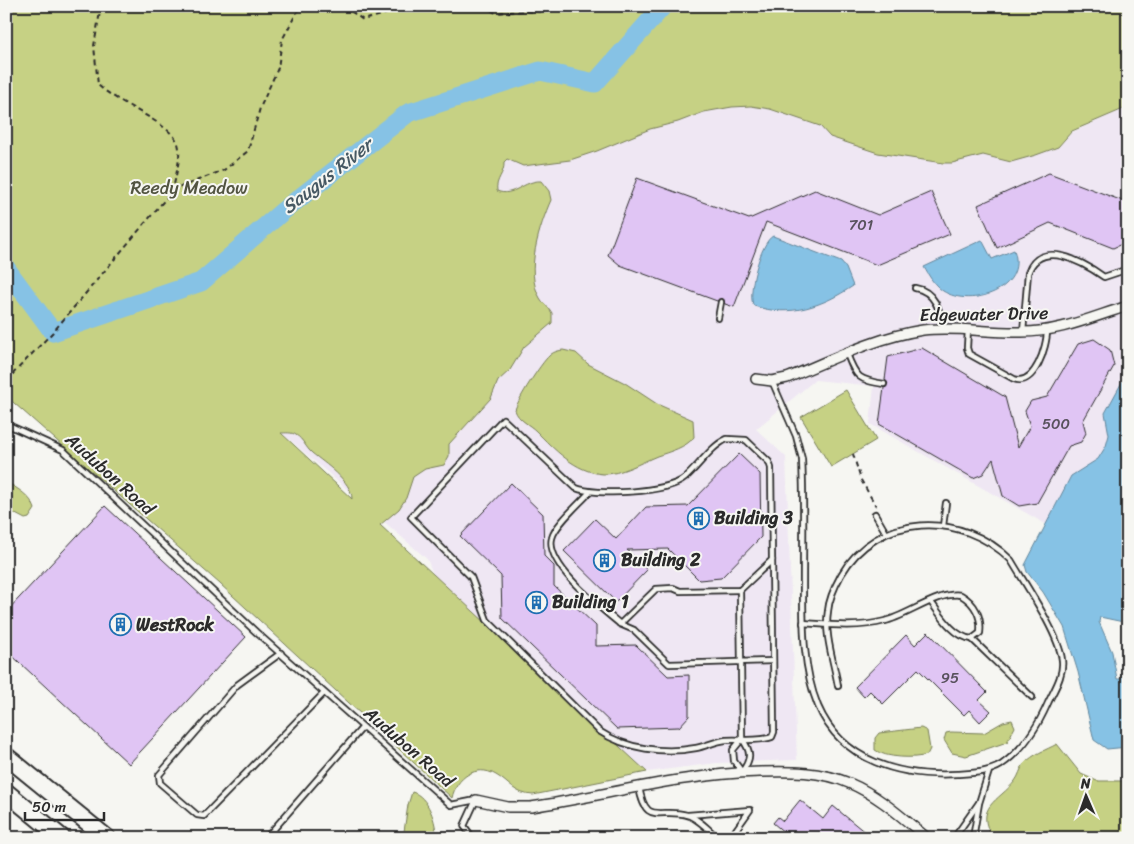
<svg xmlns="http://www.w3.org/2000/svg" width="1134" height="844" viewBox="0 0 1134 844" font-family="Sriracha,sans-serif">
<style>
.built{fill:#efe7f3}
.green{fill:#c6d184;stroke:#787e58;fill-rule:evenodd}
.water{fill:#86c2e5;stroke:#62869b}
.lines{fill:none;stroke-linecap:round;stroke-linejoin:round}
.river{stroke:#86c2e5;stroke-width:19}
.building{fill:#e0c5f4;stroke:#2b2b2b}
.service-casing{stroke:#2b2b2b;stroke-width:8}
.minor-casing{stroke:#2b2b2b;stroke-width:12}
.motorway-casing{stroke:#2b2b2b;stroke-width:20}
.path{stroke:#2b2b2b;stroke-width:2;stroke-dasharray:5 4;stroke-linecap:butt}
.service{stroke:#f6f6f2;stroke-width:4.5}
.minor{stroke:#f6f6f2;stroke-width:9}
.motorway{stroke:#f6f6f2;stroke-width:16}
.labels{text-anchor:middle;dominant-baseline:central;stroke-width:4;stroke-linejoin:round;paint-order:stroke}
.number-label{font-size:15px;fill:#58525d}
.park-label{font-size:18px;fill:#525441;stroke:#f6f6f2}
.street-label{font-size:18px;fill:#2b2b2b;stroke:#f6f6f2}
.poi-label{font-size:18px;font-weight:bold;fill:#2b2b2b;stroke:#f6f6f2;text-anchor:start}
.water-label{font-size:19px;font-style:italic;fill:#465863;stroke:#f6f6f2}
</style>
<rect width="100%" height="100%" fill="#f6f6f2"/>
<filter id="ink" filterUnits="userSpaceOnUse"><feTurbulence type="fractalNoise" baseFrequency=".02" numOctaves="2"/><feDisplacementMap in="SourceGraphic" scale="10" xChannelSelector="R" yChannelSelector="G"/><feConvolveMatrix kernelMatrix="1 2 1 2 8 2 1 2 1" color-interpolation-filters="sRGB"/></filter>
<g filter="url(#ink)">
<!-- built -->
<path class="built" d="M663,89L819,115L1011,162L1058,147L1072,132L1128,107V571L870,424L874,386L815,380L756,429L786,457L797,760L717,763L647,772L584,756L441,593L427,559L251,406L449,145Z"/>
<!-- green -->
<g class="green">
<path d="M6,6H1128V107L1072,131L1058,147L1036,155L1011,162L983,155L952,163H943L878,153L830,137L820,126L770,109L751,106L732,107L704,112L678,122L650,129L597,151L570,160L523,166L507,159L504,162C505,174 495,179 497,191C513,198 524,180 541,181L549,191L551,200C540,225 524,272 540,298C543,304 549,307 552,313V323L524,347L510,370L498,381L491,398L449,444V456L444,465L425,469L413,477L406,498L399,509L380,525L647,772L533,795C514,794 510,783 496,775C476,763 456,778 452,798L220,584L6,396ZM281,433C285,433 292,432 296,435C303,439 306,448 312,453C324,463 352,481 352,499Z"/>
<path d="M563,350L576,353L588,364L625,383L657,404L693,420L694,437C687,447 669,452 657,456C642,462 620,475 603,474C575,472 554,449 536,431C529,424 518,420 515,410C517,401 541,363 549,356C553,352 557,351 563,350Z"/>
<path d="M846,390L876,440L831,467L801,417Z"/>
<path d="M6,482C17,488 31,496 35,509L29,518L25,519L6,509Z"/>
<path d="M1012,720L1015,727L1007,742L966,756L952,753L944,740L946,733L951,732L984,733L1003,722Z"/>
<path d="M921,728L927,731L930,749L927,755C915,759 885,758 875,750V738L879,733Z"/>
<path d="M1057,744L1081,774L1097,781H1128V838H993C973,807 999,801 1015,781C1019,776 1020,769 1024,764C1033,754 1046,750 1057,744Z"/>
<path d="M412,792C428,796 437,823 436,838H403L408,805Z"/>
</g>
<!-- water -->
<g class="water">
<path d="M773,236L841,262L846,268L853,286C823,306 790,318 754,306C746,296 761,241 773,236Z"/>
<path d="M982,240L992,259L1014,250C1028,289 971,309 943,291C934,285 929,276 924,267Z"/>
<path d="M1128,371V623L1100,617L1099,622L1112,652L1117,679H1121L1123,663L1128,655V747L1107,749L1094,740L1078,672L1064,627L1043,592L1027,572L1025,565L1071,476L1098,459L1106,446L1109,435L1105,413Z"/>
</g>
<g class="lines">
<!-- river -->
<path class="river" d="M6,268L53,332L201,282L283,211L408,113L540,71L595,83L663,6"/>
</g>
<!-- building -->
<g class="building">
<path d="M1049,173L1128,203V241L1113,248L1050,223L997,248L978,205Z"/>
<path d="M637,178L749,219L815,190L878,215L931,192L950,234L877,265L766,222L734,307L725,304L722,298L717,301L620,265L608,255Z"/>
<path d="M1094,339L1110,350L1114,366L1083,421L1086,433L1081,442L1069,446L1037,503L1019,506L1003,496L993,459L983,474L973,478L879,424L884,388L888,384L885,380L888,357L922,348L1005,397L1018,447L1030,426L1025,411L1031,401L1047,397L1078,344Z"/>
<path d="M739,454L760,474L761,537L721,578L699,580L668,549L627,550L647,570L616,602L564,551L595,519L616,539L646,507L688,506Z"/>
<path d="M511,483L543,514L544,556L554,566V586L596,626V646L636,645L668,676L689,675V716L679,727L617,729L502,618L501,576L460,536Z"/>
<path d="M105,506L246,637L129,764L6,650V612Z"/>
<path d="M928,632L987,692L979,700L991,711L980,722L969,710L964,715L918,669L883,704L870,691L864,697L855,687L906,635L915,645Z"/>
<path d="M800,800L823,819L833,806L872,838H791L773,823L778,817L783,821Z"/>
</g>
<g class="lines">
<defs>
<g id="service">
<path d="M915,288C935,291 940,311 944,328"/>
<path d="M718,318L721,302"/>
<path d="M968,329L967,348L969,354L1014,379C1035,387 1047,346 1047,331"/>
<path d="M1023,332L1028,273C1040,238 1083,262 1104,277L1128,269"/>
<path d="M847,354C856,378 859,380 884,384"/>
<path d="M772,381L796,436L802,459C804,499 803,540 803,580C803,621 802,667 818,706C842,762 901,777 957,774C972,773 988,773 1001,765C1023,750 1038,726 1048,703C1054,690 1064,675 1062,660C1059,634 1025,584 1011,560C962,511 877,512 841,575C835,586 829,598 828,611C824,635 834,662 838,686"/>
<path d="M503,419L576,488C595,496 668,493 685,478C698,467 711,446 727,439L746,440L769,462L771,468L774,732L772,737C759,742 740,739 726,740C716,741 706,746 696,748C664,754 626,749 599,731L487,620L471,577L411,517Z"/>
<path d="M6,424L63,450L256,632L451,805L476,800"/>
<path d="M589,493C579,504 555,525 552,538C545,565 601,608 620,624L656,589L673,588L680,591L740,590L772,560"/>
<path d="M875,514L886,533"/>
<path d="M943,526L946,503"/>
<path d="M740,590L742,739C752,752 751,759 742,772L734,761L733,750L742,739"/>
<path d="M931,602C941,616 954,637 972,639"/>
<path d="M803,623C830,625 859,628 885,621C907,616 939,591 961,595C975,603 982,617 980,633L972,639L1032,697"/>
<path d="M620,624L634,630L669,664L773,661"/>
<path d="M281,653L237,685L159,775L160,783L197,815L204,816L324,693"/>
<path d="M639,787C646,827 659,807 687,815C697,817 710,831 718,838"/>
<path d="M688,815L750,810L730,838"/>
<path d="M266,838L362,728"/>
<path d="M473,838L464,826L476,800"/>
<path d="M954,838L978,804"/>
<path d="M973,838L979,803L989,771"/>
</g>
<g id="minor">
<path d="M756,379L772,381L787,378C831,360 876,337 923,330C956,326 988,333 1022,332C1060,332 1092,317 1128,306"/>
<path d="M476,800L508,807H531C608,795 681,774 760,772C790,771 821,771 849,783C878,795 903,818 927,838"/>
</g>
<g id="motorway">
<path d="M6,756L107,838"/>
<path d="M6,792L62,838"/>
</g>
</defs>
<!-- service casing -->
<use href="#service" class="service-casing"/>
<!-- minor casing -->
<use href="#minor" class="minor-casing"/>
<!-- motorway casing -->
<use href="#motorway" class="motorway-casing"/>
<!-- path -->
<g class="path">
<path d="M101,6L94,46L98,85C117,103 166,121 177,141C183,153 175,177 173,190"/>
<path d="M344,6L363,20L385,14L400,6"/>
<path d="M483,6L496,13L521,11L545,12L551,6"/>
<path d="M6,381L53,332L173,190L224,170L248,151L260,108L278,68L282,40L297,12L305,6"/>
<path d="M853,454L861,480L876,506"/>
</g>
<!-- service -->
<use href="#service" class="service"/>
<!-- minor -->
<use href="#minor" class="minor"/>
<!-- motorway -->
<use href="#motorway" class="motorway"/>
</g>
</g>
<!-- icons -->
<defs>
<symbol id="building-ring" viewBox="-11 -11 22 22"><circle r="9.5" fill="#f6f6f2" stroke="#1f6fb2" stroke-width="1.5"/><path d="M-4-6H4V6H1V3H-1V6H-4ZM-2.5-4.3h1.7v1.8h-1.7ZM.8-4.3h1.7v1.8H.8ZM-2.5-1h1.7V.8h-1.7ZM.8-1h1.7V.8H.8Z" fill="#1f6fb2"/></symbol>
</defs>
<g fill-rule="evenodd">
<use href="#building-ring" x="686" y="506" width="25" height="25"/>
<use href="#building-ring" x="592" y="548" width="25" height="25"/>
<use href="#building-ring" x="524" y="590" width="25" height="25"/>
<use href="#building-ring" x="108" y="612" width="25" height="25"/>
</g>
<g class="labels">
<!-- number labels -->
<g class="number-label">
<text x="861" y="225">701</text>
<text x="1056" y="424">500</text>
<text x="950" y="678">95</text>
</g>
<!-- park labels -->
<g class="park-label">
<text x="189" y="188">Reedy Meadow</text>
</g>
<!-- street labels -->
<g class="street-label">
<text transform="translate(984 314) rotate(-1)">Edgewater Drive</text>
<text transform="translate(110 474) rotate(42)">Audubon Road</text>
<text transform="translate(409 747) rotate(41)">Audubon Road</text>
</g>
<!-- poi labels -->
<g class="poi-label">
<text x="714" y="518">Building 3</text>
<text x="621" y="560">Building 2</text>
<text x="552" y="602">Building 1</text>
<text x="136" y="625">WestRock</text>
</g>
<!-- water labels -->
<g class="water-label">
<text transform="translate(327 176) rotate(-38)">Saugus River</text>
</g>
</g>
<!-- margin -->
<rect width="1134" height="844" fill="none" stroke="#f6f6f2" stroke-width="25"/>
<rect x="12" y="12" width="1109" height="819" fill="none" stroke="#2b2b2b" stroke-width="2" filter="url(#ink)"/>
<!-- north arrow -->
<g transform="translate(1086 796) rotate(358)" stroke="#f6f6f2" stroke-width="4" paint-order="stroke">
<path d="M0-4L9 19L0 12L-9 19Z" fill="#2b2b2b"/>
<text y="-8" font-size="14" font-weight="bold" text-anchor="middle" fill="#2b2b2b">N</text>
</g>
<!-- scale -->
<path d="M25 812v8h79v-8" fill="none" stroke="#2b2b2b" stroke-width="2.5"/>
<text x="32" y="812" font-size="15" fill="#2b2b2b" stroke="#f6f6f2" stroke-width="4" paint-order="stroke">50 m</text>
</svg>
